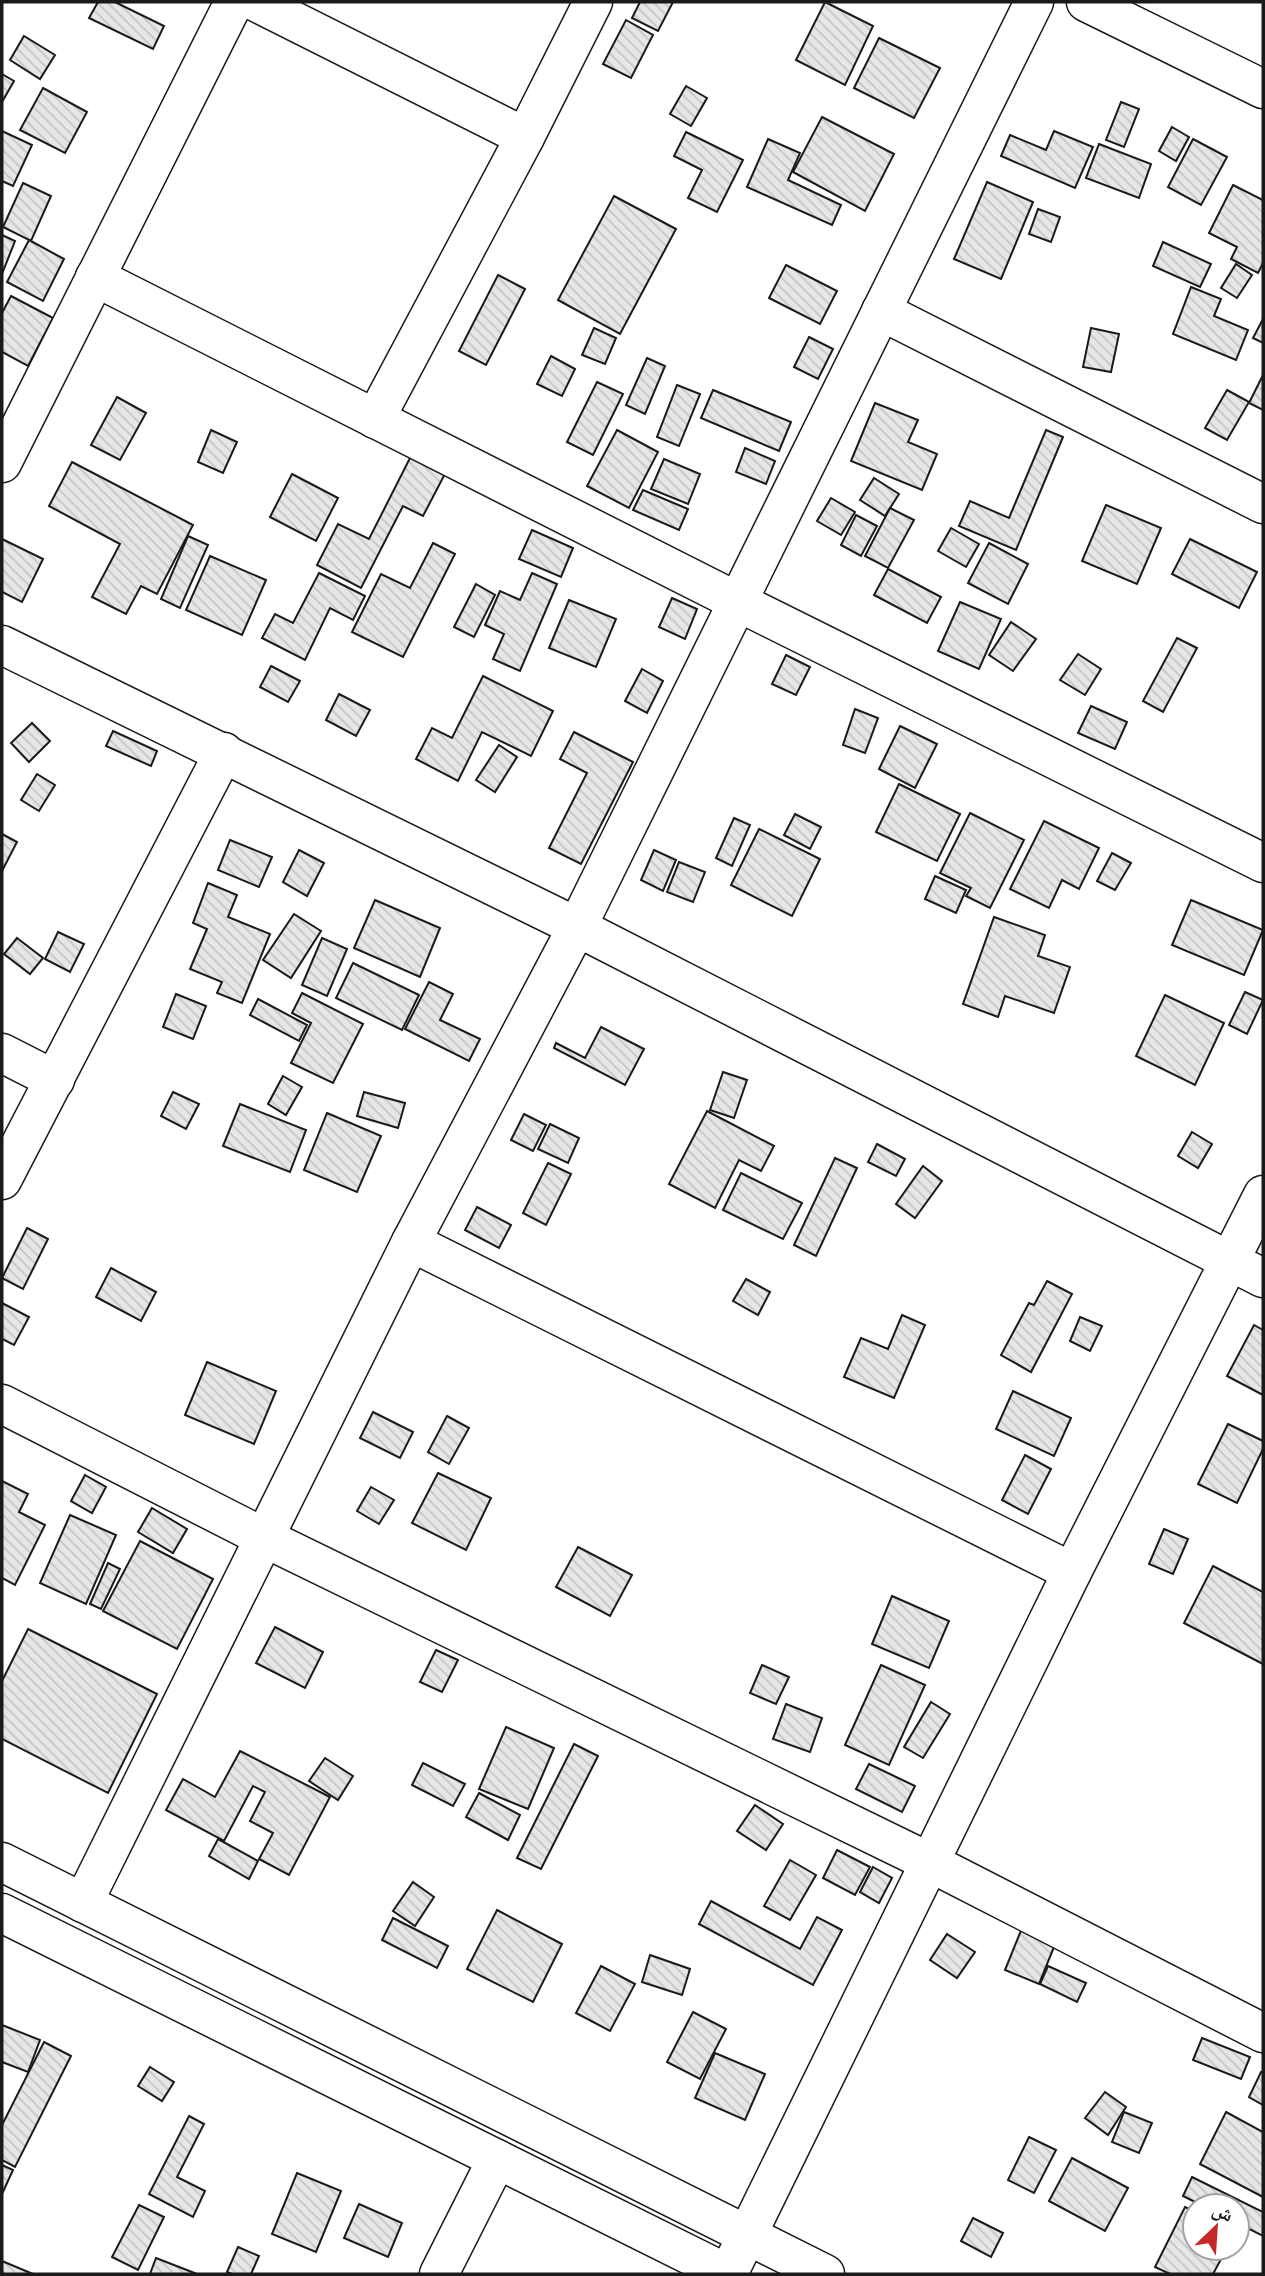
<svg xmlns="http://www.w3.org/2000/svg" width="1265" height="2276" viewBox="0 0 1265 2276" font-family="Figtree,'Noto Naskh Arabic',sans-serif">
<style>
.building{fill:url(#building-back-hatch);stroke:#1a1a1a;stroke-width:2}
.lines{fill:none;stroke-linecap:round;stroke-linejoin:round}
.street-casing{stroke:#1a1a1a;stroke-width:41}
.secondary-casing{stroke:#1a1a1a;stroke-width:41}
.street{stroke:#fff;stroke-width:38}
.secondary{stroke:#fff;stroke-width:38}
</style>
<defs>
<pattern id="building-back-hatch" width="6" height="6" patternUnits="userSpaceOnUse" patternTransform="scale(1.75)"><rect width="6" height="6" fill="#e6e6e6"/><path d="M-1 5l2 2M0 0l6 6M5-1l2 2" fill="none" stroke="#c5c5c5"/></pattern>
</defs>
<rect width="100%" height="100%" fill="#fff"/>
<!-- building -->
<g class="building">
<path d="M98,2H115L164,26L153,49L89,18Z"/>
<path d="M640,2H673L658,31L632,18Z"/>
<path d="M825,2L873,26L845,85L796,60Z"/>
<path d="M626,20L653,35L631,78L603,64Z"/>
<path d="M24,36L55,55L40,79L10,60Z"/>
<path d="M879,38L940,68L914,118L854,88Z"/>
<path d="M2,74L14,81L2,102Z"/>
<path d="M686,86L707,98L691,126L670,114Z"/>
<path d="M43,88L87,112L65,153L20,130Z"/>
<path d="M1121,102L1139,109L1124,147L1106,140Z"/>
<path d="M822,117L894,154L865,211L793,172Z"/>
<path d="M1172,127L1189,137L1176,161L1159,151Z"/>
<path d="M2,131L32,145L13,186L2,181Z"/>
<path d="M1054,131L1093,147L1075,188L1001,156L1010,135L1046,150Z"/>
<path d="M686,132L743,160L717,212L688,198L702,170L674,156Z"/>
<path d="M768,139L800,153L788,180L841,205L832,225L747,187Z"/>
<path d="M1193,139L1227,157L1201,205L1168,187Z"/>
<path d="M1099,144L1151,164L1139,198L1086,178Z"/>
<path d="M987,182L1033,202L1001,279L954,259Z"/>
<path d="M23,183L51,196L31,241L3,227Z"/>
<path d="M1233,185L1263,200V263L1258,273L1231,259L1237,247L1209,233Z"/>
<path d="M614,196L676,229L620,334L558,300Z"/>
<path d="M1038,209L1060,217L1051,242L1029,234Z"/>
<path d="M2,235L15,241L2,274Z"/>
<path d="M29,240L64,259L43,301L7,282Z"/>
<path d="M1163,242L1211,264L1200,287L1153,266Z"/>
<path d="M1236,264L1252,275L1237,298L1221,288Z"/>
<path d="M786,265L837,291L820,324L769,298Z"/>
<path d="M498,275L525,289L486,365L459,351Z"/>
<path d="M1191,287L1221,299L1214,316L1248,330L1236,360L1173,334Z"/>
<path d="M11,296L53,318L28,366L2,352V313Z"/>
<path d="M1263,319V343L1253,338Z"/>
<path d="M594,328L616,338L605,364L582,355Z"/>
<path d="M1091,328L1119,334L1111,372L1083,367Z"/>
<path d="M809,337L833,349L818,379L794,367Z"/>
<path d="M551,356L575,369L562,396L537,384Z"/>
<path d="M647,358L665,366L645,414L626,405Z"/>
<path d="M1263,375V410L1249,403Z"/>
<path d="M597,382L623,394L593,455L567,442Z"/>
<path d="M677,385L700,394L679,446L657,437Z"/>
<path d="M713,390L791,422L779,451L701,418Z"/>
<path d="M1227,390L1249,402L1227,440L1205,428Z"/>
<path d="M117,397L146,413L120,460L91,445Z"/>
<path d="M875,403L918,420L908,442L937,454L922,490L851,461Z"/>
<path d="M211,430L237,442L223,473L198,462Z"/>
<path d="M617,430L658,452L629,508L587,486Z"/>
<path d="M1046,430L1063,437L1016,550L959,526L970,501L1009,518Z"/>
<path d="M745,448L775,461L766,484L736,472Z"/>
<path d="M413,452L447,470L423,516L403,506L361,588L317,565L338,524L369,539Z"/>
<path d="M664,459L700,474L688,504L651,489Z"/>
<path d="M72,462L193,525L157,594L141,586L126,614L92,597L120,544L49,506Z"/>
<path d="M292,474L338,498L316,541L270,517Z"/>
<path d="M874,478L899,494L885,516L860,500Z"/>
<path d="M643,490L688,509L679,530L633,510Z"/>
<path d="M831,498L855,512L841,535L817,521Z"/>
<path d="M1106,505L1161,528L1137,584L1082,561Z"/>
<path d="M890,508L914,520L888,568L865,556Z"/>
<path d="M856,515L877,526L861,556L841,545Z"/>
<path d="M951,528L979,544L966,567L938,551Z"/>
<path d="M532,530L573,548L561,577L519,559Z"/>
<path d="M188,536L208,545L180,608L161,599Z"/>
<path d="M2,539L43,559L22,602L2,592Z"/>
<path d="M1190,539L1257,572L1239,608L1172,574Z"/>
<path d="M433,543L455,554L403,657L352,632L381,574L410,588Z"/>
<path d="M989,543L1028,564L1008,604L968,583Z"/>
<path d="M210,556L266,580L242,635L186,610Z"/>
<path d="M888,569L941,597L927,623L874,595Z"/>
<path d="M319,573L365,596L353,620L330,608L305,660L262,638L275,614L293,623Z"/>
<path d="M532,573L557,584L520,671L493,659L504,634L485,625L500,591L520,600Z"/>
<path d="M476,584L495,595L474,637L454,627Z"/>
<path d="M672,598L697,609L685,639L659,627Z"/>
<path d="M569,600L616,619L596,667L549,648Z"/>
<path d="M960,602L1001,619L979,669L938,651Z"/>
<path d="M1011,622L1036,639L1013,671L989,655Z"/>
<path d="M1177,638L1197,648L1163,712L1143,701Z"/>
<path d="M1078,654L1101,669L1085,695L1060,680Z"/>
<path d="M786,655L810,667L796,695L772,684Z"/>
<path d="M271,666L300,681L288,702L260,687Z"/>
<path d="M642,669L663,681L647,713L625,701Z"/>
<path d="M483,676L553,711L531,756L482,732L458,781L416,759L432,728L452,738Z"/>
<path d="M339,694L370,710L356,736L326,720Z"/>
<path d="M1091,706L1127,722L1115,749L1078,733Z"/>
<path d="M855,709L878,718L865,753L843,745Z"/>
<path d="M32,723L50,741L29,762L11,743Z"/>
<path d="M900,726L937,744L915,788L879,769Z"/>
<path d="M113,731L157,751L151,766L106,746Z"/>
<path d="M574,732L633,762L581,864L549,848L587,773L560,759Z"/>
<path d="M499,745L517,757L495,792L476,780Z"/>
<path d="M37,774L55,785L39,811L21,800Z"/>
<path d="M899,784L960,814L937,861L876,832Z"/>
<path d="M970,813L1024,840L990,908L966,896L971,888L940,873Z"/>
<path d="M795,814L821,827L810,849L784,835Z"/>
<path d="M734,818L750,825L732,866L716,858Z"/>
<path d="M1044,821L1099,848L1079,889L1062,880L1049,908L1010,889Z"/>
<path d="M759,829L820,859L792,916L731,885Z"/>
<path d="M2,834L17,842L2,871Z"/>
<path d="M230,840L272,857L259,887L218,870Z"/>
<path d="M299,850L324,863L307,896L283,882Z"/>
<path d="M654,850L676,860L663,891L641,880Z"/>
<path d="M1112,853L1131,863L1115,890L1097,881Z"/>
<path d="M679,862L705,872L693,902L667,892Z"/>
<path d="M935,876L966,890L956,913L925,899Z"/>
<path d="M208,883L237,895L228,917L270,934L242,1003L217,993L222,982L190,969L207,929L193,923Z"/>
<path d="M375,900L440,928L420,977L354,948Z"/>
<path d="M1191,900L1263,930L1244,975L1172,945Z"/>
<path d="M294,914L321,931L291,978L263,960Z"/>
<path d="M994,917L1045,935L1038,956L1070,967L1054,1013L1005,996L998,1017L963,1004Z"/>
<path d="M58,932L84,944L70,972L45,959Z"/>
<path d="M17,938L43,958L30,974L4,954Z"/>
<path d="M322,938L347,949L327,996L302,985Z"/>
<path d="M353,963L419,995L402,1030L336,998Z"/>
<path d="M429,982L453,994L440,1020L480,1039L469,1061L405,1029Z"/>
<path d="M1245,992L1263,1000L1247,1034L1229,1025Z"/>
<path d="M302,993L363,1024L333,1083L291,1063L311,1023L292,1013Z"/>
<path d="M176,994L206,1006L193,1039L163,1027Z"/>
<path d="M1165,995L1224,1023L1195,1085L1136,1056Z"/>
<path d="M258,999L307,1025L299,1041L250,1015Z"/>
<path d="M601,1027L644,1049L625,1085L554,1048L556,1043L585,1058Z"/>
<path d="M723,1072L747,1080L734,1118L710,1110Z"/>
<path d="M283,1076L302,1087L286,1115L268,1104Z"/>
<path d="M173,1092L199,1104L186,1129L161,1116Z"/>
<path d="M364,1092L405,1103L398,1128L357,1116Z"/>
<path d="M240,1104L306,1130L290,1172L223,1146Z"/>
<path d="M707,1111L774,1146L761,1171L739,1160L715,1208L669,1184Z"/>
<path d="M327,1113L381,1136L357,1192L304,1170Z"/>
<path d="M524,1114L546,1125L533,1151L511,1140Z"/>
<path d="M550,1124L579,1138L568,1163L538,1149Z"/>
<path d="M1192,1132L1212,1144L1198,1168L1178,1156Z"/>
<path d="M877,1144L905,1159L896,1176L868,1162Z"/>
<path d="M835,1158L857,1168L816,1256L794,1245Z"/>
<path d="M548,1163L571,1174L546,1225L523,1213Z"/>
<path d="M923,1166L942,1181L915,1218L896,1204Z"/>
<path d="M741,1173L802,1203L783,1239L723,1210Z"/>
<path d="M477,1207L511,1225L499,1248L465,1230Z"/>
<path d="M27,1228L48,1239L23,1289L2,1278Z"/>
<path d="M111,1268L156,1292L141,1321L96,1297Z"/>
<path d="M746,1279L770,1292L758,1315L733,1301Z"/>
<path d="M1047,1281L1072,1294L1031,1372L1001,1355L1029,1303L1034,1305Z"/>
<path d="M2,1303L29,1317L14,1345L2,1339Z"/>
<path d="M902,1315L925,1325L894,1398L844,1377L861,1338L888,1349Z"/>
<path d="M1080,1317L1102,1326L1090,1351L1070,1341Z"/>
<path d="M1254,1325L1263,1330V1395L1227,1376Z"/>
<path d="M207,1362L276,1391L254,1444L185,1415Z"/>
<path d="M1013,1391L1071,1418L1054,1456L996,1429Z"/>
<path d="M373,1412L413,1432L400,1458L360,1438Z"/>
<path d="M447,1416L469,1428L449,1464L428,1452Z"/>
<path d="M1228,1424L1263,1441V1449L1237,1503L1198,1484Z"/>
<path d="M1025,1455L1051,1469L1028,1514L1002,1500Z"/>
<path d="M438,1473L491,1498L466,1550L412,1523Z"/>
<path d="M85,1475L106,1487L92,1513L71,1501Z"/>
<path d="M2,1481L28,1494L19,1512L45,1525L15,1585L2,1578Z"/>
<path d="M371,1487L394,1500L379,1524L357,1511Z"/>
<path d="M152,1508L187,1529L173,1553L138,1532Z"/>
<path d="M70,1515L116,1535L86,1604L40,1583Z"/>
<path d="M1164,1529L1188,1539L1173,1574L1149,1564Z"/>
<path d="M140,1541L213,1579L177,1649L103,1611Z"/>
<path d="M578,1547L632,1575L610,1616L556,1587Z"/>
<path d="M108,1563L120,1569L101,1609L90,1604Z"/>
<path d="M1213,1566L1263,1592V1664L1184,1623Z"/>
<path d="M892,1596L949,1621L929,1668L872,1644Z"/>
<path d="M275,1627L323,1652L305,1688L256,1663Z"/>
<path d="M28,1629L157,1694L108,1793L2,1739V1681Z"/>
<path d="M436,1650L458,1660L442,1692L420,1682Z"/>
<path d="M762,1665L789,1677L776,1704L750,1693Z"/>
<path d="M881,1665L925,1685L889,1765L845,1745Z"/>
<path d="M931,1702L950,1714L923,1758L904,1747Z"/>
<path d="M786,1704L822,1718L810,1752L773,1739Z"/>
<path d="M506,1727L554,1748L528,1809L479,1789Z"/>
<path d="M574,1744L598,1756L541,1869L517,1858Z"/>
<path d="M240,1751L330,1797L289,1875L259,1859L273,1833L250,1821L265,1792L253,1786L224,1841L166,1810L183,1779L215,1797Z"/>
<path d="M325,1758L353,1776L338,1800L309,1781Z"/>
<path d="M423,1763L465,1784L453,1806L412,1785Z"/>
<path d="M869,1764L915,1786L902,1812L856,1789Z"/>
<path d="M479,1793L520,1815L508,1840L466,1817Z"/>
<path d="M755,1805L783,1824L766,1850L737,1831Z"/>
<path d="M218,1839L258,1861L249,1879L209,1856Z"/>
<path d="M837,1850L870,1867L855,1895L823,1878Z"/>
<path d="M790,1860L816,1875L790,1920L764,1906Z"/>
<path d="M873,1867L892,1878L879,1903L860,1892Z"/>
<path d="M413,1882L434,1897L415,1926L393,1911Z"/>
<path d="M711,1901L800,1949L817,1917L842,1930L813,1985L699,1924Z"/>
<path d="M497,1910L562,1944L533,2002L467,1969Z"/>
<path d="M393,1918L448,1946L437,1968L382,1940Z"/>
<path d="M1022,1928L1056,1942L1039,1984L1005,1970Z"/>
<path d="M947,1934L975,1952L957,1978L930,1960Z"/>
<path d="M650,1955L690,1969L682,1995L642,1982Z"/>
<path d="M601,1966L635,1984L610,2031L576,2013Z"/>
<path d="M1048,1966L1086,1983L1077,2002L1040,1984Z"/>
<path d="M693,2012L726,2029L700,2079L667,2062Z"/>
<path d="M2,2025L40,2040L28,2072L2,2062Z"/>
<path d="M1202,2038L1250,2057L1241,2079L1193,2060Z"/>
<path d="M44,2042L71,2056L15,2167L2,2160V2125Z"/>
<path d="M715,2053L765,2074L745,2120L695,2098Z"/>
<path d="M150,2067L174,2082L162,2101L138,2086Z"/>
<path d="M1261,2072L1263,2073V2105L1249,2097Z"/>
<path d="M1105,2092L1126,2107L1108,2135L1085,2118Z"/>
<path d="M1124,2112L1152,2123L1139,2153L1112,2142Z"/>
<path d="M1226,2112L1263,2132V2197L1200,2164Z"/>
<path d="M189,2116L204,2124L177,2177L205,2191L193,2217L149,2194Z"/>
<path d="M1029,2137L1056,2150L1034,2193L1008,2180Z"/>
<path d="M1072,2158L1128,2188L1105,2231L1049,2201Z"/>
<path d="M2,2165L13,2170L2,2194Z"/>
<path d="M297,2173L341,2191L316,2252L272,2234Z"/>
<path d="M1192,2177L1263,2212V2236L1237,2223V2206H1203L1183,2196Z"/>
<path d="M359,2204L402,2223L388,2257L344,2238Z"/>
<path d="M139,2205L164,2217L138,2270L112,2257Z"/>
<path d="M1185,2207L1195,2212V2248H1227L1213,2274H1170L1155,2267Z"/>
<path d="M973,2218L1003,2233L991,2257L961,2241Z"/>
<path d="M238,2247L259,2256L251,2274H232L227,2272Z"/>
<path d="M156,2258L197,2274H150Z"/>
<path d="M2,2261L33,2274H2Z"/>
</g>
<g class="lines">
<defs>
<g id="street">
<path d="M256,2L525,137"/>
<path d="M1086,2L1263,89"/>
<path d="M95,277L738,602L1263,863"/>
<path d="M881,311L1263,504"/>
<path d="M375,419L525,137L593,2"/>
<path d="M2,463L234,2"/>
<path d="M2,645L577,927L1263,1278"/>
<path d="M2,1053L55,1080"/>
<path d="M2,1180L224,752"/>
<path d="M411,1242L1072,1572"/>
<path d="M2,1404L263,1537L929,1862L1263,2033"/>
<path d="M83,1903L411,1242L577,927L1034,2"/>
<path d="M439,2274L497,2159"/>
<path d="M728,2274L1072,1572L1263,1195"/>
</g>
<g id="secondary">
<path d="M2,1862L825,2274"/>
<path d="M2,1913L728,2274"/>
</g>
</defs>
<!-- street casing -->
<use href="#street" class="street-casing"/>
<!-- secondary casing -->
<use href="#secondary" class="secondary-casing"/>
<!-- street -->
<use href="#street" class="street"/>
<!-- secondary -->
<use href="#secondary" class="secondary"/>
</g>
<!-- border -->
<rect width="1265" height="2276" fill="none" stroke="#1a1a1a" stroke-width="7"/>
<!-- north arrow -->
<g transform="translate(1216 2227) rotate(25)"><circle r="33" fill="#ffffff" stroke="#a3a3a3" stroke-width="2"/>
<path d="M0-5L12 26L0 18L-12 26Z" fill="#c62828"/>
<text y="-10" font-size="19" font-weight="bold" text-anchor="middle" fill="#1a1a1a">ش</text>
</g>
</svg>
